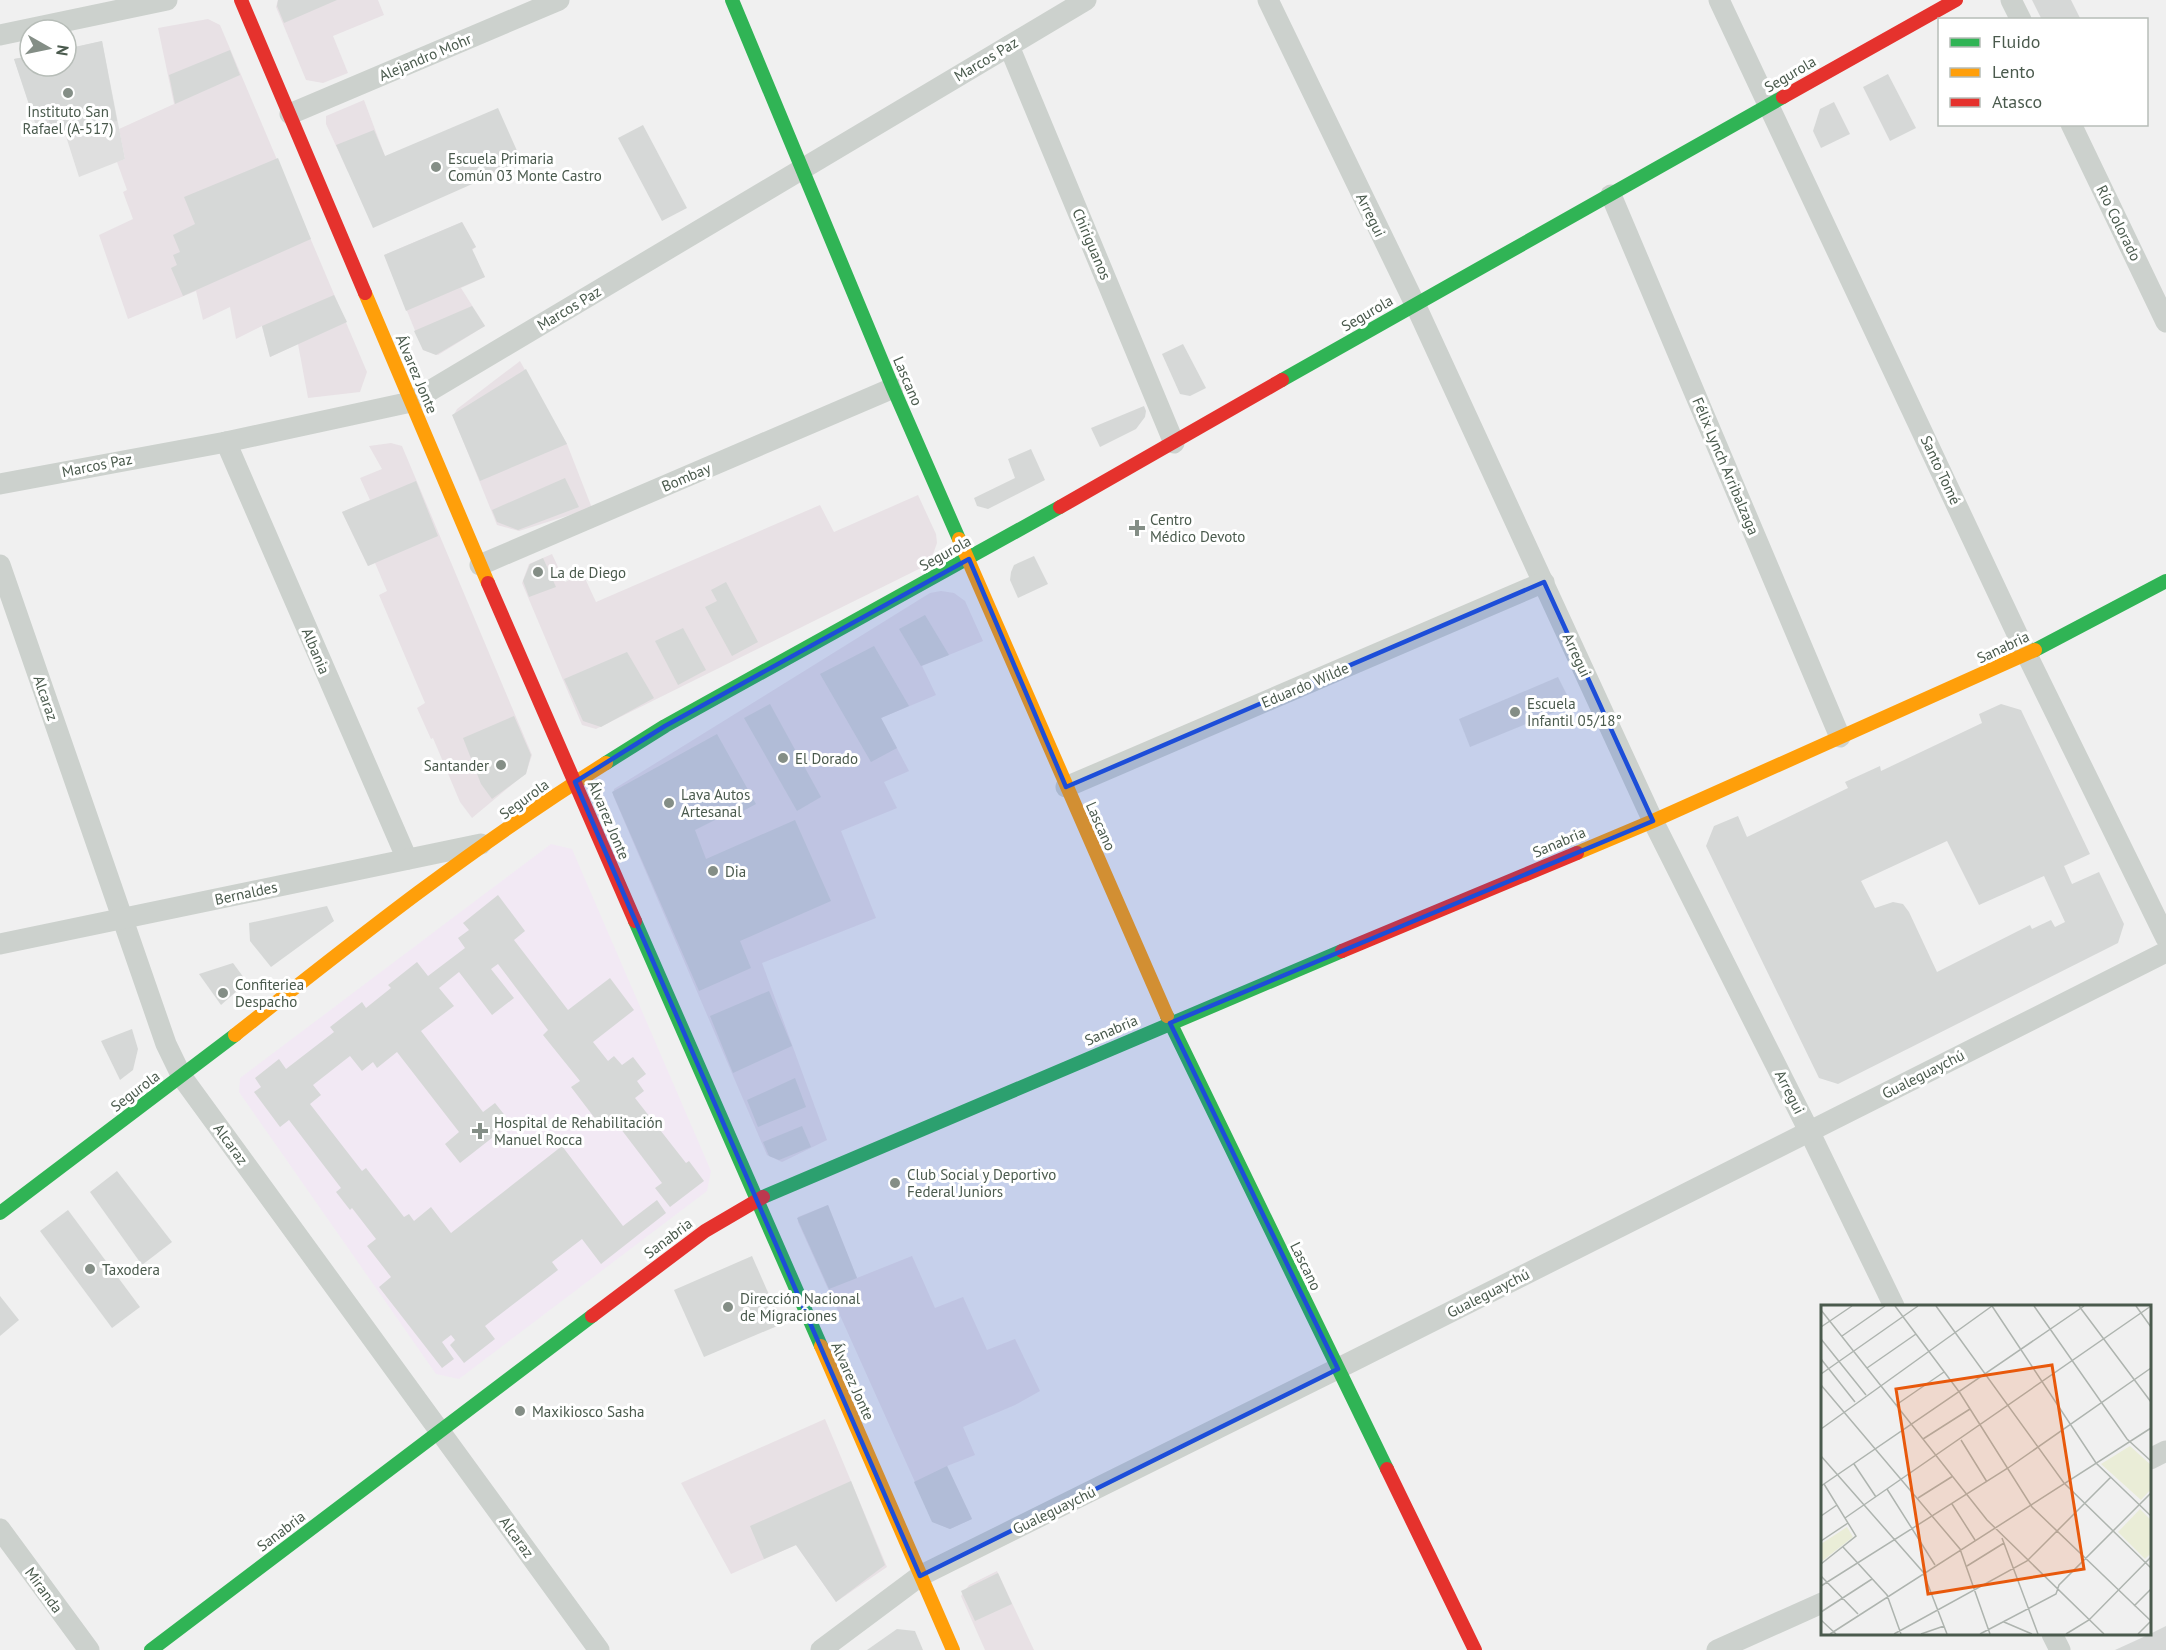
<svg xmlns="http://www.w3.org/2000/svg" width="2166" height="1650" viewBox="0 0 2166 1650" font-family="'PT Sans',sans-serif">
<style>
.commercial{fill:#e8e1e5}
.education{fill:#dfdfdf}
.medical{fill:#f2e9f4}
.building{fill:#d6d8d7;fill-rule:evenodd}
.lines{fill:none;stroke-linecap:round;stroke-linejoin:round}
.street{stroke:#ccd1cd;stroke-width:21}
.fast{stroke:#30b455;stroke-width:14}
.slow{stroke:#ff9f0a;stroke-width:14}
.jam{stroke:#e5322d;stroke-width:14}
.marked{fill:#1d4ed8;fill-opacity:0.2;stroke:#1d4ed8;stroke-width:4.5;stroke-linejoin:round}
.poi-dot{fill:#848e86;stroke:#fff;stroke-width:2}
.labels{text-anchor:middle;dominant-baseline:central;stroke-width:6;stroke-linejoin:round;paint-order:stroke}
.street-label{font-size:15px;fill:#4a5a4d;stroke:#fff}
.poi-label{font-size:15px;fill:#4a5a4d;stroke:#fff;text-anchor:start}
.inset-road{fill:none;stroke:#aeb4af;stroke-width:1.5}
.view{fill:#e8590c;fill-opacity:0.15;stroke:#e8590c;stroke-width:3}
.inset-edge{fill:none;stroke:#4a5a4d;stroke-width:3}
</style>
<rect width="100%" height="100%" fill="#f0f0f0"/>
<!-- commercial -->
<g class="commercial">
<path d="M278,0H378L384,15L333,36L348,73L323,83L306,80L276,7Z"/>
<path d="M208,19L220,25L367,372L360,392L308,398L298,344L270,357L262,326L236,339L230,307L203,320L196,291L128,319L99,235L133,219L123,192L127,190L117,162L125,159L119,129L174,104L158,28Z"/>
<path d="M364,100L385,156L348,172L326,124V116Z"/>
<path d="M462,222L476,247L472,250L485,277L461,288L485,326L438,355L423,350L384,255Z"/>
<path d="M520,361L567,444L592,508L519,531L497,525L453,416L457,409Z"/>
<path d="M391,443L402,446L532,755L526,773L472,818L460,802L433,738L431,739L417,708L425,703L379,595L387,591L375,563L368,566L342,512L370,500L360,478L382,469L369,446Z"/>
<path d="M918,495L936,534L937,543L931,560L925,566L596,729L582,725L522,583L529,564L552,554L565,582L583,574L596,602L820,505L834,532Z"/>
<path d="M941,591L954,593L965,601L983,641L922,666L936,695L881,718L909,771L884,782L897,808L841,831L876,918L762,963L827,1140L782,1162L767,1155L613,795L614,789L930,593Z"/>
<path d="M828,1205L857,1278L912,1256L935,1308L963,1297L987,1350L1015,1339L1040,1391L1015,1405L963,1427L975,1455L947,1466L972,1519L950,1529L933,1522L798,1222V1217Z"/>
<path d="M825,1419L887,1567L836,1602L796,1545L731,1574L681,1483Z"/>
<path d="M997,1571L1034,1650H985L961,1596L969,1585Z"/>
</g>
<!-- education -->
<g class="education">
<path d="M102,41L125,159L79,177L63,127L38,132L14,59L30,56V66H66V49Z"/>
<path d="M1558,677L1572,705L1470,747L1459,719Z"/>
</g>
<!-- medical -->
<path class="medical" d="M551,844L572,849L711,1171L707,1191L459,1379L436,1374L239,1092L240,1078Z"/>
<!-- building -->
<g class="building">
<path d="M278,0H337L284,23L277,6Z"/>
<path d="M2032,0H2071L2081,20H2042Z"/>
<path d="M102,41L117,121L64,131L63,127L51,130L48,116L34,119L14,59L30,56V66H66V49Z"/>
<path d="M230,50L240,75L175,104L169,75Z"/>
<path d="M1888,74L1916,128L1890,141L1863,87Z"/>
<path d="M1834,102L1850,134L1821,148L1813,131L1820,109Z"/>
<path d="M498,108L522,162L373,228L336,145L374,130L385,156Z"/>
<path d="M643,125L687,208L662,221L618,138Z"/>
<path d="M278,158L311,239L183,296L171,268L177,265L173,255L180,252L173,235L195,224L184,197Z"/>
<path d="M462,222L476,247L472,249L485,277L406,311L384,255Z"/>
<path d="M334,295L347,322L270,357L262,326Z"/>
<path d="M472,306L485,326L436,355L423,350L414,331Z"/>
<path d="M1183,344L1206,388L1190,396L1180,394L1162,354Z"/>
<path d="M526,369L567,444L480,481L452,415Z"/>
<path d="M1144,406L1146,411L1145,417L1136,429L1100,447L1091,428Z"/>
<path d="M1031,449L1045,480L988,509L977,506L974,498L1015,478L1008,459Z"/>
<path d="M565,478L579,507L518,530L497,522L492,510Z"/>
<path d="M416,481L438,536L368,566L342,512Z"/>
<path d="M1034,556L1048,584L1018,598L1010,580L1011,572L1014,565Z"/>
<path d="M543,558L556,587L529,597L523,581L530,564Z"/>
<path d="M726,582L758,642L732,656L705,607L717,601L711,590Z"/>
<path d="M925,615L949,655L921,666L899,629Z"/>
<path d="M683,628L706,670L678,685L655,641Z"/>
<path d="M874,646L909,706L881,718L897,748L871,762L820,674Z"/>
<path d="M627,652L654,698L601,727L583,721L564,679Z"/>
<path d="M770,704L821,797L797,811L744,718Z"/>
<path d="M2001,704L2021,710L2090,854L2064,866L2072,884L2099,872L2124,924L2118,943L1838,1084L1819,1078L1706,846L1714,826L1738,816L1747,837L1848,788L1845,782L1880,766L1881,771L1982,723L1979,714ZM1947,841L1979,905L2044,876L2065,922L2055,927L2051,920L2032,929L2030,925L1937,972L1909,912L1903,904L1893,902L1875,908L1861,881Z"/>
<path d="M514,716L531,755L526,774L492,799L481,784L463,738Z"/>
<path d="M717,734L756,804L730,818L727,814L695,830L706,859L795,820L831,901L740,941L751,968L699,991L612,792Z"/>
<path d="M498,895L525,931L514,940L568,1010L610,978L634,1010L593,1042L608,1061L614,1056L622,1065L633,1057L646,1074L637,1081L644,1091L635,1098L686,1163L689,1161L704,1181L670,1207L655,1188L662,1183L611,1116L600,1125L571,1087L580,1081L543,1035L548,1030L498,964L491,969L514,998L492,1015L459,972L439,988L454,1006L421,1031L483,1112L495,1103L511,1123L460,1163L445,1144L459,1132L397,1052L377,1068L373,1062L362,1071L350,1056L313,1085L321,1095L310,1104L362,1171L366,1168L404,1217L409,1214L414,1221L431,1207L451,1233L562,1146L623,1226L657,1200L666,1213L601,1264L582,1239L552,1262L558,1270L485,1326L495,1339L464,1363L450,1345L455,1340L451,1335L442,1342L454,1359L442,1368L379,1287L391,1277L367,1246L376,1239L352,1208L350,1210L336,1192L341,1188L289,1120L280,1127L254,1092L261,1087L255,1078L279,1059L286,1069L334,1032L330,1027L362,1002L366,1008L391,988L388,985L417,962L428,976L465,948L458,938L469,930L463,923Z"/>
<path d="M327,906L334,921L271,967L250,941L249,923Z"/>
<path d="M233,963L247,982L221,1005L199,974Z"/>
<path d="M769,991L792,1046L733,1073L710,1016Z"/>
<path d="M132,1029L138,1049L133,1070L120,1080L101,1041Z"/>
<path d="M795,1078L806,1107L758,1127L747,1100Z"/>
<path d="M802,1126L811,1147L779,1160L769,1156L763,1142Z"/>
<path d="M117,1171L172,1242L142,1265L90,1192Z"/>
<path d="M828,1205L857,1278L829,1289L797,1218Z"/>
<path d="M68,1210L140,1307L112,1328L40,1231Z"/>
<path d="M752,1256L782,1324L704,1357L674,1290Z"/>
<path d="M0,1296L19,1320L0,1336Z"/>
<path d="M947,1466L972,1519L950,1529L932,1522L914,1482Z"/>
<path d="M851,1481L885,1565L836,1602L796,1545L764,1559L750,1526Z"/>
<path d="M998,1573L1012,1604L975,1621L961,1591Z"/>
<path d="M2166,1626V1650H2115L2150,1634Z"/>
<path d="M897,1629L915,1631L923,1650H867Z"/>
</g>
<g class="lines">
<!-- street -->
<g class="street">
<path d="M1268,0L1415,304L1653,821L1809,1131L1894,1306"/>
<path d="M1719,0L2027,655L2166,938"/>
<path d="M2011,0L2021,20"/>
<path d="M0,35L167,0"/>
<path d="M1009,46L1174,443"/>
<path d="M290,114L559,0"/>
<path d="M2071,124L2166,322"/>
<path d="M1611,195L1840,737"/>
<path d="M226,442L407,859"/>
<path d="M0,484L226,442L411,402L1086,0"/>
<path d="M0,565L166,1044L182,1077L599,1650"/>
<path d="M480,565L893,388"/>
<path d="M1066,787L1544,582"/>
<path d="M0,944L481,844"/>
<path d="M2150,1459L2166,1451"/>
<path d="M0,1529L89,1650"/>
<path d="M2052,1634L2060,1650"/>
<path d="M821,1650L920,1576L1353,1361L2166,952"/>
<path d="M1717,1650L1822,1603"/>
</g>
<!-- fast -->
<g class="fast">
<path d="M732,0L893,388L959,539"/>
<path d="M1282,380L1783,97"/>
<path d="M2035,650L2166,581"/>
<path d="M606,763L665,726L1060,507"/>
<path d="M635,921L821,1346"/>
<path d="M1167,1016L1387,1469"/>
<path d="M763,1197L1342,951"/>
<path d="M0,1213L235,1035"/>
<path d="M151,1650L592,1316"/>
</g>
<!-- slow -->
<g class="slow">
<path d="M365,293L488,583"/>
<path d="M959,539L1167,1016"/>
<path d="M1577,853L1653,821L2035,650"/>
<path d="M235,1035C355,940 476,844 606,763"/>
<path d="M821,1346L953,1650"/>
</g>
<!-- jam -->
<g class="jam">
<path d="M241,0L365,293"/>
<path d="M1783,97L1956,0"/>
<path d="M1060,507L1282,380"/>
<path d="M488,583L635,921"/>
<path d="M1342,951L1577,853"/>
<path d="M592,1316L705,1231L763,1197"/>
<path d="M1387,1469L1475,1650"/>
</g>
</g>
<!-- marked area -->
<path class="marked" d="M969,559L1066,787L1544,582L1653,821L1170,1023L1338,1369L920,1576L575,782L665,726Z"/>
<!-- markers -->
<g class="poi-dot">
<circle cx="68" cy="93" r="6"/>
<circle cx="436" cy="167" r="6"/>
<path d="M1134 519h6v6h6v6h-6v6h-6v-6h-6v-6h6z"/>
<circle cx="538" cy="572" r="6"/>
<circle cx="1515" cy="712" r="6"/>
<circle cx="783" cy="758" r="6"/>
<circle cx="501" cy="765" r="6"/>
<circle cx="669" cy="803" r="6"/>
<circle cx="713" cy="871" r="6"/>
<circle cx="223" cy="993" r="6"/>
<path d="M477 1122h6v6h6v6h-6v6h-6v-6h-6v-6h6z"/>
<circle cx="895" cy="1183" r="6"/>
<circle cx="90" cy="1269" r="6"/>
<circle cx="728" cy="1307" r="6"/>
<circle cx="520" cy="1411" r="6"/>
</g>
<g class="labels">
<!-- street labels -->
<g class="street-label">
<text transform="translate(425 57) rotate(-23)">Alejandro Mohr</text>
<text transform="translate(986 59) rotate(-31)">Marcos Paz</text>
<text transform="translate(1790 74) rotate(-30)">Segurola</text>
<text transform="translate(1371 215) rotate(64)">Arregui</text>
<text transform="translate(2119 223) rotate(64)">Río Colorado</text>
<text transform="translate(1092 244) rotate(67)">Chiriguanos</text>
<text transform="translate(569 308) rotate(-31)">Marcos Paz</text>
<text transform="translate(1367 313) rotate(-30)">Segurola</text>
<text transform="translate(417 374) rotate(67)">Álvarez Jonte</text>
<text transform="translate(908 381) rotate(67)">Lascano</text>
<text transform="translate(97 465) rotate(-11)">Marcos Paz</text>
<text transform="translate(1726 466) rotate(67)">Félix Lynch Arribalzaga</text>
<text transform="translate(1941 470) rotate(65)">Santo Tomé</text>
<text transform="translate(686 477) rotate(-23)">Bombay</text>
<text transform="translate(945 553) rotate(-29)">Segurola</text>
<text transform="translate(2003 647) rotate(-25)">Sanabria</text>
<text transform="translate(316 651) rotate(67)">Albania</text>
<text transform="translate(1577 655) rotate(65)">Arregui</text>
<text transform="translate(1305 685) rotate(-23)">Eduardo Wilde</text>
<text transform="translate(46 698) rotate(71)">Alcaraz</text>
<text transform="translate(524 799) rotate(-36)">Segurola</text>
<text transform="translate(609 820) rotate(67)">Álvarez Jonte</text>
<text transform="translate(1101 826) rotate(66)">Lascano</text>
<text transform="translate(1559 842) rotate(-23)">Sanabria</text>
<text transform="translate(246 893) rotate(-12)">Bernaldes</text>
<text transform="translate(1111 1030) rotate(-23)">Sanabria</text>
<text transform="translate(1923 1074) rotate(-27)">Gualeguaychú</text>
<text transform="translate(135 1091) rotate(-37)">Segurola</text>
<text transform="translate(1790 1092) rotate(63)">Arregui</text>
<text transform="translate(231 1144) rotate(54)">Alcaraz</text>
<text transform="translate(668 1238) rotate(-37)">Sanabria</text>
<text transform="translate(1306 1266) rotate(64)">Lascano</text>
<text transform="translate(1488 1293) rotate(-27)">Gualeguaychú</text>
<text transform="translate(853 1381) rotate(66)">Álvarez Jonte</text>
<text transform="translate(1054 1510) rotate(-26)">Gualeguaychú</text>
<text transform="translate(281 1531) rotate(-37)">Sanabria</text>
<text transform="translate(517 1537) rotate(54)">Alcaraz</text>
<text transform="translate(44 1590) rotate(54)">Miranda</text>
</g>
<!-- poi labels -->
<g class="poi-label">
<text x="68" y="111" text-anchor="middle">Instituto San<tspan x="68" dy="17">Rafael (A-517)</tspan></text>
<text x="448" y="158">Escuela Primaria<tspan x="448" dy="17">Común 03 Monte Castro</tspan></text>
<text x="1150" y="519">Centro<tspan x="1150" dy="17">Médico Devoto</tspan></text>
<text x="550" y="572">La de Diego</text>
<text x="1527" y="703">Escuela<tspan x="1527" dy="17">Infantil 05/18°</tspan></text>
<text x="795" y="758">El Dorado</text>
<text x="489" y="765" text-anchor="end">Santander</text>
<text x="681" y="794">Lava Autos<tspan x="681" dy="17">Artesanal</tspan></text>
<text x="725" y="871">Dia</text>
<text x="235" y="984">Confiteriea<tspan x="235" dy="17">Despacho</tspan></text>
<text x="494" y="1122">Hospital de Rehabilitación<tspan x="494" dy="17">Manuel Rocca</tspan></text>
<text x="907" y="1174">Club Social y Deportivo<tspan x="907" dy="17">Federal Juniors</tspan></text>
<text x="102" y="1269">Taxodera</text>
<text x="740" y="1298">Dirección Nacional<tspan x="740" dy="17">de Migraciones</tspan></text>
<text x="532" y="1411">Maxikiosco Sasha</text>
</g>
</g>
<!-- overview -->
<g transform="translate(1821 1305)">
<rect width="330" height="330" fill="#f0f0f0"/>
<path d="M309,141L330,160V184L320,195L280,159ZM319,204L330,215V248L324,254L297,227ZM26,222L32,232L0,257V239Z" fill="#eaedd7"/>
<path class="inset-road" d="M74,1L139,88L211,202L330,316M115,1L243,178L330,263M171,1L275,158L330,211M213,1L306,134L330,156M258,1L330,97M315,1L330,22M0,5L166,215L283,329M0,22L31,1M21,31L64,1M0,34L45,90M0,54L34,97M46,63L95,29M0,69L97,1M0,80L139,244L169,329M75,100L123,67M0,124L171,1M102,134L149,104M140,135L166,177M0,151L102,267L126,329M33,159L55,192M0,181L263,1M66,184L114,260M97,193L132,171M131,199L154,235M0,211L16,200M24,213L330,1M181,233L217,329M0,236L27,218M22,242L66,290L80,329M0,259L35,231L3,179M146,261L183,238M0,271L37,309M0,281L187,163L330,63M313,301L330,284M0,307L51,274M0,315L15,329M183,317L211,329M9,329L330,123M73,329L206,256L290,172M100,329L123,321M159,329L235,289L238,280L330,188M245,329L268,315L330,252M317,329L330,316"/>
<path class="view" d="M231,60L263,264L107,289L75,84Z"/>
<rect width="330" height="330" class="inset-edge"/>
</g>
<!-- legend -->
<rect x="1938" y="18" width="210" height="108" fill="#ffffff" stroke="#b7bdb8" stroke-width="1.5"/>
<rect x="1950" y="38" width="30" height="9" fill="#30b455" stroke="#b7bdb8" stroke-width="1.5"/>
<text x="1992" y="48" font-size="18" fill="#4a5a4d">Fluido</text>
<rect x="1950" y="68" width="30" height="9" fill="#ff9f0a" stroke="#b7bdb8" stroke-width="1.5"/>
<text x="1992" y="78" font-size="18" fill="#4a5a4d">Lento</text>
<rect x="1950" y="98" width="30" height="9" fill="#e5322d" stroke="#b7bdb8" stroke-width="1.5"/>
<text x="1992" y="108" font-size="18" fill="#4a5a4d">Atasco</text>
<!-- north arrow -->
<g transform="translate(48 48) rotate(99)"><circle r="28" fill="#ffffff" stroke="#b7bdb8" stroke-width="1.5"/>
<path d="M0-4.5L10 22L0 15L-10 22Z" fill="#848e86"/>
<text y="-9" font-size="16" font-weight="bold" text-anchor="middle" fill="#4a5a4d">N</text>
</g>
</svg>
